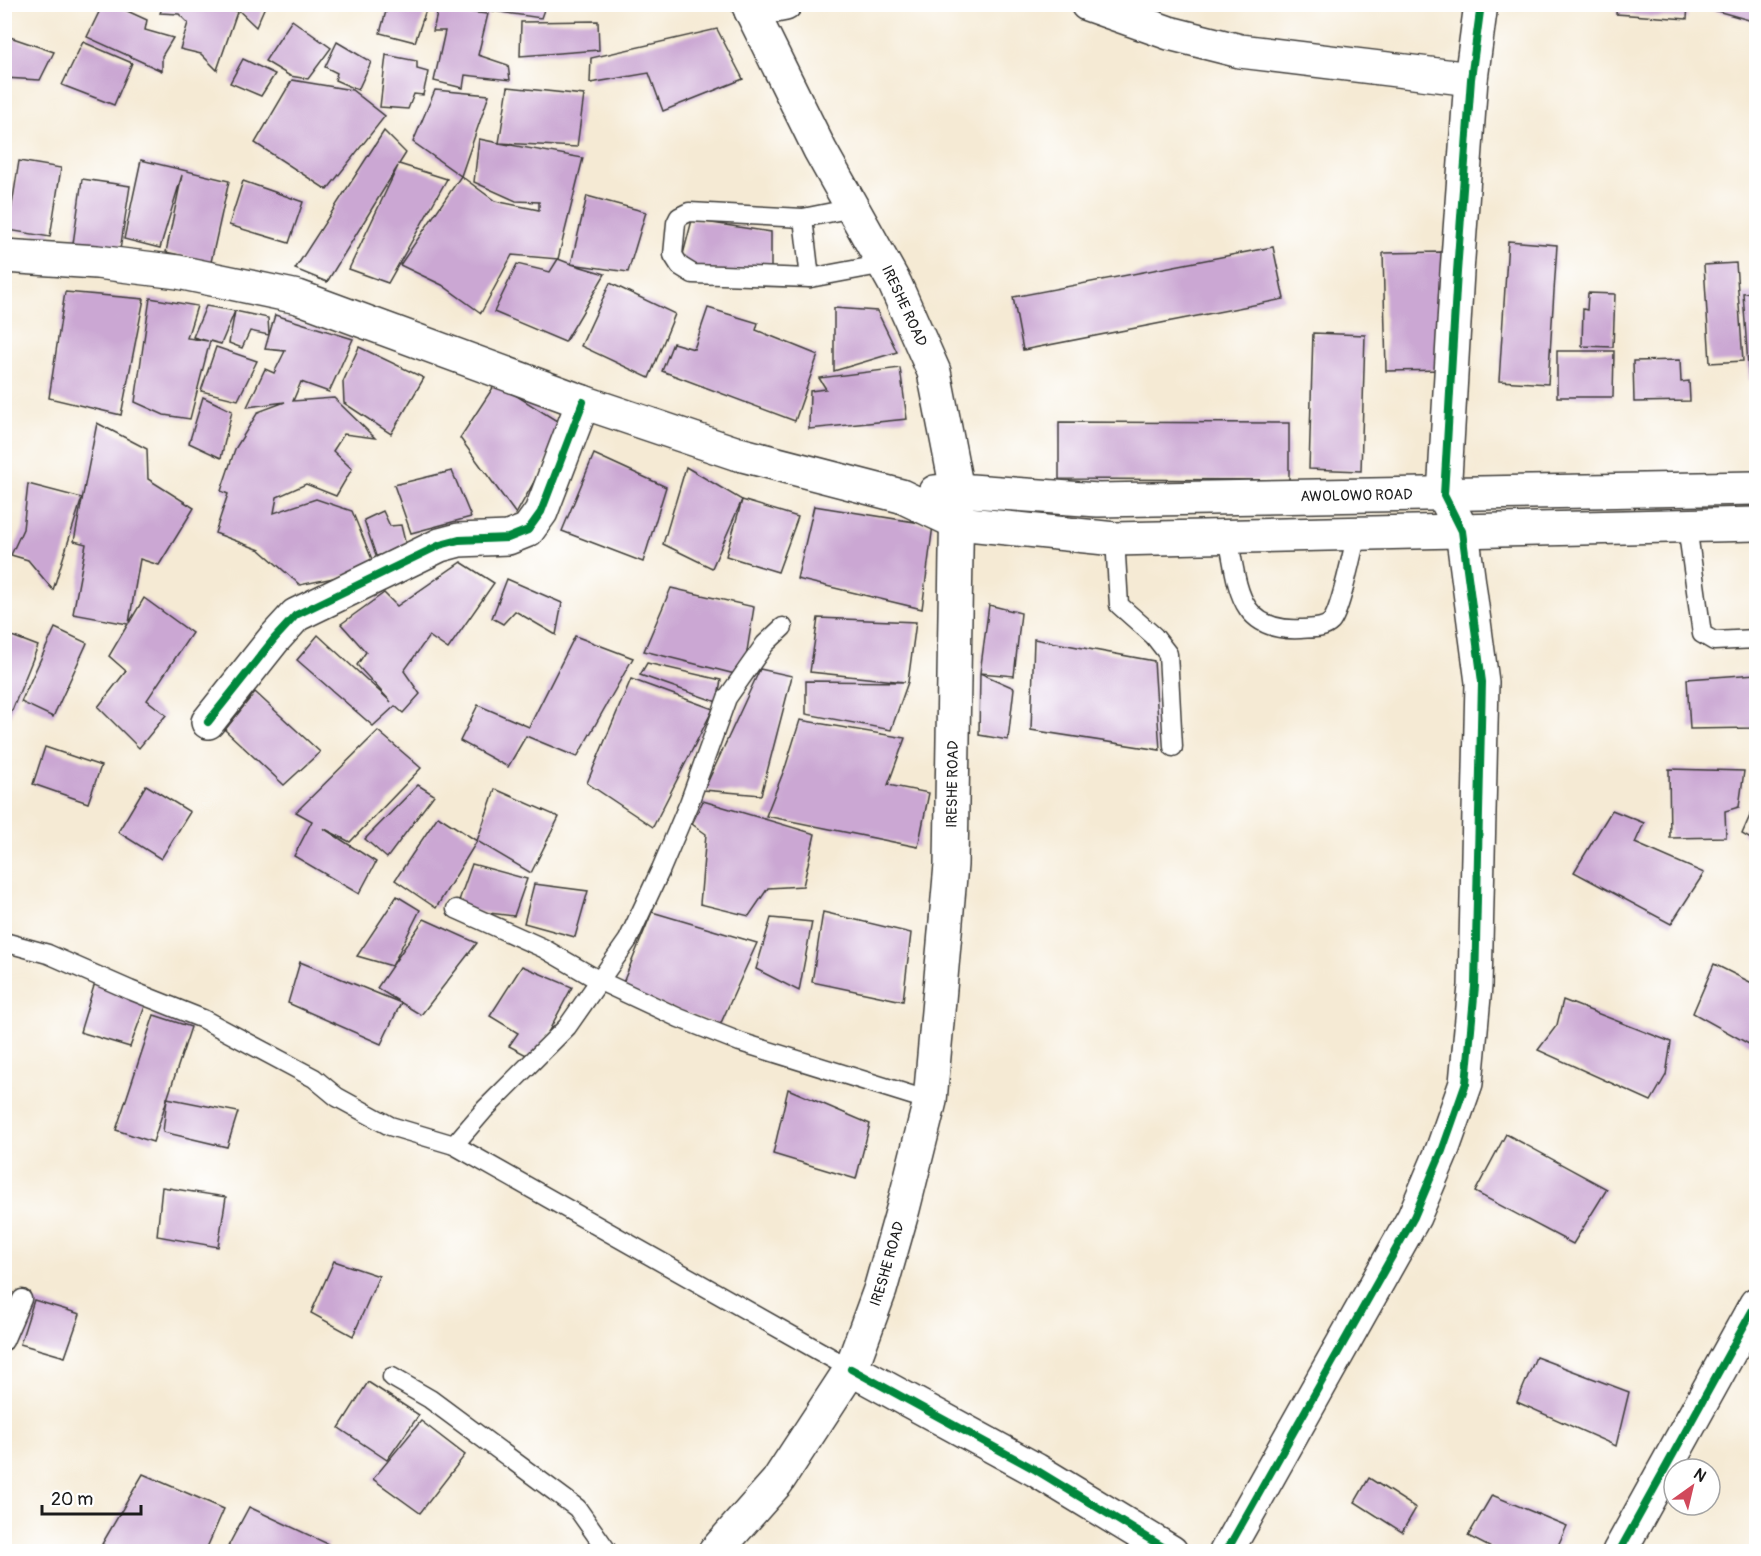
<svg xmlns="http://www.w3.org/2000/svg" width="1761" height="1556" viewBox="0 0 1761 1556" font-family="Pangolin,sans-serif">
<style>
.building{fill:#cba7d3}
.lines{fill:none;stroke-linecap:round;stroke-linejoin:round}
.lane-casing{stroke:#3d3b38;stroke-width:21}
.street-casing{stroke:#3d3b38;stroke-width:36}
.secondary-casing{stroke:#3d3b38;stroke-width:36}
.lane{stroke:#fff;stroke-width:18}
.street{stroke:#fff;stroke-width:33}
.secondary{stroke:#fff;stroke-width:33}
.cycleway-casing{stroke:#fff;stroke-width:11}
.cycleway{stroke:#00873e;stroke-width:8}
.labels{text-anchor:middle;dominant-baseline:central;stroke-width:5;stroke-linejoin:round;paint-order:stroke}
.street-label{font-size:15px;fill:#1c1c1c;stroke:#fff}
</style>
<rect width="100%" height="100%" fill="#fff"/>
<filter id="ink" filterUnits="userSpaceOnUse"><feTurbulence type="fractalNoise" baseFrequency=".0167" numOctaves="2"/><feDisplacementMap in="SourceGraphic" scale="12" xChannelSelector="R" yChannelSelector="G"/><feConvolveMatrix kernelMatrix="1 2 1 2 8 2 1 2 1" color-interpolation-filters="sRGB"/></filter>
<filter id="wash" filterUnits="userSpaceOnUse"><feTurbulence type="fractalNoise" baseFrequency=".008" numOctaves="4" result="noise"/><feDisplacementMap in="SourceGraphic" scale="24" xChannelSelector="R" yChannelSelector="G"/><feGaussianBlur stdDeviation="1.35" result="paint"/><feColorMatrix in="noise" values="0 0 0 0 0 0 0 0 0 0 0 0 0 0 0 0 0 1.4 0 .05"/><feComposite in="paint" operator="in"/></filter>
<g filter="url(#wash)">
<rect width="100%" height="100%" fill="#f5ead4"/>
<g id="blocks">
<!-- building -->
<g class="building">
<path d="M103,4H112L147,20L145,30L173,38L162,56V71L87,37Z"/>
<path d="M164,4H225L237,12L217,70L201,54L180,49L188,23L179,14L160,13Z"/>
<path d="M232,4H266L256,27Z"/>
<path d="M388,4H428L415,42L380,33Z"/>
<path d="M445,4H546L541,18Z"/>
<path d="M1617,4H1688L1687,19L1616,14Z"/>
<path d="M1712,4H1756V22L1710,9Z"/>
<path d="M438,9L488,14L478,55L508,65L510,80L465,75L463,88L434,81L445,31H433Z"/>
<path d="M292,20L331,48L308,79L290,76L265,61Z"/>
<path d="M598,21L599,50L520,56L521,22Z"/>
<path d="M717,29L743,79L663,111L649,73L590,83L591,58Z"/>
<path d="M4,35L54,52L40,80L4,78Z"/>
<path d="M83,42L132,63L114,105L62,85Z"/>
<path d="M337,42L371,62L358,90L335,80L337,73L325,67Z"/>
<path d="M386,55L417,61V69L428,72L423,95L414,94L408,109L380,107Z"/>
<path d="M243,59L275,74L261,96L230,83Z"/>
<path d="M292,80L352,90L385,116L327,190L255,143Z"/>
<path d="M508,87L584,95L577,147L499,143L583,158L558,259L512,255L481,313L442,285L400,265L461,176L495,201L539,210V202L516,201L474,182L479,139L499,143Z"/>
<path d="M435,90L489,95L461,176L413,142Z"/>
<path d="M384,131L406,153L399,164L447,179L388,283L349,269L398,166L327,282L295,269Z"/>
<path d="M141,160L229,181L211,262L166,252L182,175L160,248L124,239Z"/>
<path d="M19,161L61,168L50,237L8,230Z"/>
<path d="M82,179L130,186L120,250L73,244Z"/>
<path d="M243,181L303,202L289,243L229,225Z"/>
<path d="M587,196L646,212L628,272L571,264L605,274L565,342L494,312L517,264L550,272L558,259L571,264Z"/>
<path d="M692,220L771,232V278L680,266Z"/>
<path d="M1508,241L1557,245L1548,384L1499,381Z"/>
<path d="M1273,247L1284,299L1023,350L1013,297Z"/>
<path d="M1444,252L1446,370L1386,371L1383,253Z"/>
<path d="M1736,263L1743,361L1710,363L1704,265Z"/>
<path d="M610,283L675,314L649,378L581,346Z"/>
<path d="M65,292L144,299L121,415L49,398Z"/>
<path d="M1756,292V380H1749L1743,293Z"/>
<path d="M1588,293L1615,294L1613,347L1582,346L1583,309L1587,310Z"/>
<path d="M150,298L197,306L187,338L208,341L193,337L206,306L235,311L268,318L269,335L275,315L353,339L329,392L301,382L293,401L334,398L375,438L344,434L333,451L352,469L336,496L306,484L277,497L274,513L316,499L352,511L376,569L300,585L260,550L215,533L228,494L221,491L235,449L258,412L285,402L247,407L265,369L274,373L285,351L265,349L269,335L250,331L242,348L229,343L235,311L221,344L210,341L190,419L164,415L135,402Z"/>
<path d="M708,308L758,323L756,330L818,355L795,421L662,371L673,343L694,349Z"/>
<path d="M834,308L877,311L897,352L834,371Z"/>
<path d="M1313,333L1365,335L1361,471L1309,469Z"/>
<path d="M216,347L257,361L238,400L201,391Z"/>
<path d="M359,347L424,378L391,434L344,403L343,382Z"/>
<path d="M1557,351H1614L1613,397H1557Z"/>
<path d="M1680,360L1681,382L1689,381L1690,401L1634,402L1633,361Z"/>
<path d="M900,368L907,419L809,429L810,391L826,389L819,378Z"/>
<path d="M496,383L565,426L516,514L460,438Z"/>
<path d="M203,397L232,411L221,458L189,443Z"/>
<path d="M1059,422L1289,423V480L1059,479Z"/>
<path d="M97,423L147,449L148,479L194,508L159,565L140,559L129,623L144,598L192,633L147,700L166,715L139,748L98,707L126,671L109,656L128,624L73,614L86,544L74,541Z"/>
<path d="M594,454L666,487L643,562L562,531Z"/>
<path d="M686,467L742,500L712,568L663,544Z"/>
<path d="M452,471L471,517L411,533L394,485Z"/>
<path d="M28,484L82,498L53,590L28,560L11,555L23,529Z"/>
<path d="M742,500L798,517L778,572L726,556Z"/>
<path d="M814,506L933,525L922,609L797,579Z"/>
<path d="M383,511L390,526L401,525L407,550L376,556L364,520Z"/>
<path d="M461,562L494,583L448,649L429,636L404,671L420,694L403,713L395,706L373,726L297,660L318,635L391,702L357,665L366,652L341,624L384,593L397,606Z"/>
<path d="M507,579L562,603L556,635L515,611L503,624L492,618Z"/>
<path d="M671,588L754,607L743,676L644,651Z"/>
<path d="M989,605L1021,613L1014,676L980,673L1014,688L1008,740L979,735L980,673Z"/>
<path d="M818,618L916,622L908,682L891,730L806,714V681L905,682L810,672Z"/>
<path d="M55,628L87,643L53,717L21,702Z"/>
<path d="M4,633L38,646L5,728H4Z"/>
<path d="M575,636L633,658L577,757L526,736L508,767L460,741L478,705L529,727Z"/>
<path d="M1034,639L1154,661L1160,750L1031,730Z"/>
<path d="M647,663L721,680L717,702L640,675Z"/>
<path d="M760,669L792,676L761,795L704,790Z"/>
<path d="M1756,674V728L1690,729L1687,679Z"/>
<path d="M631,679L713,709L653,827L587,783Z"/>
<path d="M255,692L320,752L284,785L225,730Z"/>
<path d="M800,720L905,738L888,785L929,793L918,847L766,816L786,765Z"/>
<path d="M378,731L421,768L350,842L323,828L376,862L359,894L294,856L312,821L296,812Z"/>
<path d="M45,747L101,766L88,803L33,784Z"/>
<path d="M1669,769L1744,771L1739,807L1725,811L1726,837L1670,838Z"/>
<path d="M146,785L190,812L161,859L118,832Z"/>
<path d="M418,785L434,795L387,858L365,839Z"/>
<path d="M495,789L559,817L531,873L477,841Z"/>
<path d="M703,801L815,834L803,886L768,888L749,916L700,904L706,834L692,824Z"/>
<path d="M1756,802V842L1742,834Z"/>
<path d="M1612,810L1644,823L1635,843L1704,873L1671,924L1574,872Z"/>
<path d="M438,816L477,841L436,908L395,880Z"/>
<path d="M472,864L527,879L514,916L456,909Z"/>
<path d="M534,884L588,891L575,937L524,923Z"/>
<path d="M397,896L420,910L392,966L424,919L477,943L421,1015L377,988L392,966L357,956Z"/>
<path d="M652,912L757,943L720,1025L620,990Z"/>
<path d="M823,912L911,933L903,1001L812,982Z"/>
<path d="M771,918L812,922L799,991L756,969Z"/>
<path d="M300,962L401,1003L381,1044L288,1003Z"/>
<path d="M1714,964L1756,985V1048L1693,1013Z"/>
<path d="M522,966L572,987L534,1059L509,1046L518,1033L490,1016Z"/>
<path d="M97,976L148,998L130,1047L80,1032Z"/>
<path d="M1563,1000L1671,1042L1666,1075L1651,1101L1538,1050L1557,1025Z"/>
<path d="M154,1015L191,1027L153,1142L116,1130Z"/>
<path d="M788,1089L870,1124L856,1179L773,1154Z"/>
<path d="M167,1098L238,1112L227,1147L163,1132Z"/>
<path d="M1506,1134L1607,1189L1573,1244L1475,1192Z"/>
<path d="M162,1187L226,1197L218,1247L157,1236Z"/>
<path d="M334,1261L379,1276L353,1336L311,1313Z"/>
<path d="M34,1300L80,1314L65,1357L20,1344Z"/>
<path d="M1536,1357L1629,1392L1616,1446L1517,1402Z"/>
<path d="M368,1382L419,1415L387,1460L339,1428Z"/>
<path d="M421,1421L465,1455L420,1513L373,1479Z"/>
<path d="M143,1474L224,1509L205,1552H117L102,1544Z"/>
<path d="M1369,1478L1416,1508L1402,1532L1355,1502Z"/>
<path d="M1492,1495L1567,1526L1555,1552H1499L1468,1536Z"/>
<path d="M249,1507L328,1544L324,1552H225Z"/>
</g>
</g>
</g>
<g filter="url(#ink)">
<use href="#blocks" fill-opacity="0" stroke="#3d3b38" stroke-width="1.5"/>
<g class="lines">
<defs>
<g id="lane">
<path d="M853,208L803,218L689,212L679,217L676,223L673,255L680,266L693,274L810,278L885,264"/>
<path d="M803,218L810,278"/>
<path d="M1687,526L1702,634L1714,641L1756,639"/>
<path d="M1228,537C1238,585 1237,632 1300,629C1310,628 1323,630 1331,622C1341,610 1352,552 1357,534"/>
<path d="M1115,539L1119,605L1154,636L1168,654L1173,747"/>
<path d="M456,909L543,948L600,981L679,1018L740,1042L930,1101"/>
<path d="M4,942L48,954L130,990L203,1019L314,1078L337,1097L390,1126L454,1145L851,1369"/>
<path d="M454,1145L485,1109L567,1027L628,940L661,869L689,803L727,698L765,644L783,627"/>
<path d="M4,1341L22,1299"/>
<path d="M392,1377L430,1399L577,1508L608,1552"/>
</g>
<g id="street">
<path d="M1087,4L1169,33L1240,51L1471,79"/>
<path d="M751,11L785,4"/>
<path d="M208,722L274,639L296,615L440,545L459,540L508,538L528,530L541,512L583,402"/>
<path d="M851,1369L1036,1470L1171,1552"/>
<path d="M1226,1552L1414,1217L1442,1151L1466,1083L1475,986L1482,682L1462,531L1444,495L1457,272L1471,79L1481,4"/>
<path d="M1619,1552L1756,1304"/>
</g>
<g id="secondary">
<path d="M4,256L97,262L178,272L298,297L583,402L735,453L901,496L958,523L1115,539L1756,524"/>
<path id="s1" d="M935,492L957,490L1098,500L1756,488"/>
<path id="s2" d="M715,1552L777,1482L851,1369L880,1290L903,1209L930,1101L951,865L957,490L934,372L895,284L820,150L748,4"/>
</g>
</defs>
<!-- lane casing -->
<use href="#lane" class="lane-casing"/>
<!-- street casing -->
<use href="#street" class="street-casing"/>
<!-- secondary casing -->
<use href="#secondary" class="secondary-casing"/>
<!-- lane -->
<use href="#lane" class="lane"/>
<!-- street -->
<use href="#street" class="street"/>
<!-- secondary -->
<use href="#secondary" class="secondary"/>
<defs>
<g id="cycleway">
<path d="M208,722L274,639L296,615L440,545L459,540L508,538L528,530L541,512L583,402"/>
<path d="M851,1369L1036,1470L1171,1552"/>
<path d="M1226,1552L1414,1217L1442,1151L1466,1083L1475,986L1482,682L1462,531L1444,495L1457,272L1471,79L1481,4"/>
<path d="M1619,1552L1756,1304"/>
</g>
</defs>
<!-- cycleway casing -->
<use href="#cycleway" class="cycleway-casing"/>
<!-- cycleway -->
<use href="#cycleway" class="cycleway"/>
</g>
</g>
<g class="labels">
<!-- street labels -->
<g class="street-label">
<text transform="translate(904 306) rotate(65)">IRESHE ROAD</text>
<text stroke="none"><textPath href="#s1" startOffset="422">AWOLOWO ROAD</textPath></text>
<text stroke="none"><textPath href="#s2" startOffset="826">IRESHE ROAD</textPath></text>
<text stroke="none"><textPath href="#s2" startOffset="340">IRESHE ROAD</textPath></text>
</g>
</g>
<!-- margin -->
<rect width="1761" height="1556" fill="none" stroke="#fff" stroke-width="24"/>
<!-- north arrow -->
<g transform="translate(1692 1487) rotate(34)"><circle r="28" fill="#ffffff" stroke="#a4a4a4" stroke-width="1.5"/>
<path d="M0-4.5L10 22L0 15L-10 22Z" fill="#d1495b"/>
<text y="-9" font-size="16" font-weight="bold" text-anchor="middle" fill="#1c1c1c">N</text>
</g>
<!-- scale -->
<path d="M42 1505v9h99v-9" fill="none" stroke="#1c1c1c" stroke-width="3"/>
<text x="51" y="1505" font-size="18" fill="#1c1c1c" stroke="#ffffff" stroke-width="4.5" paint-order="stroke">20 m</text>
</svg>
